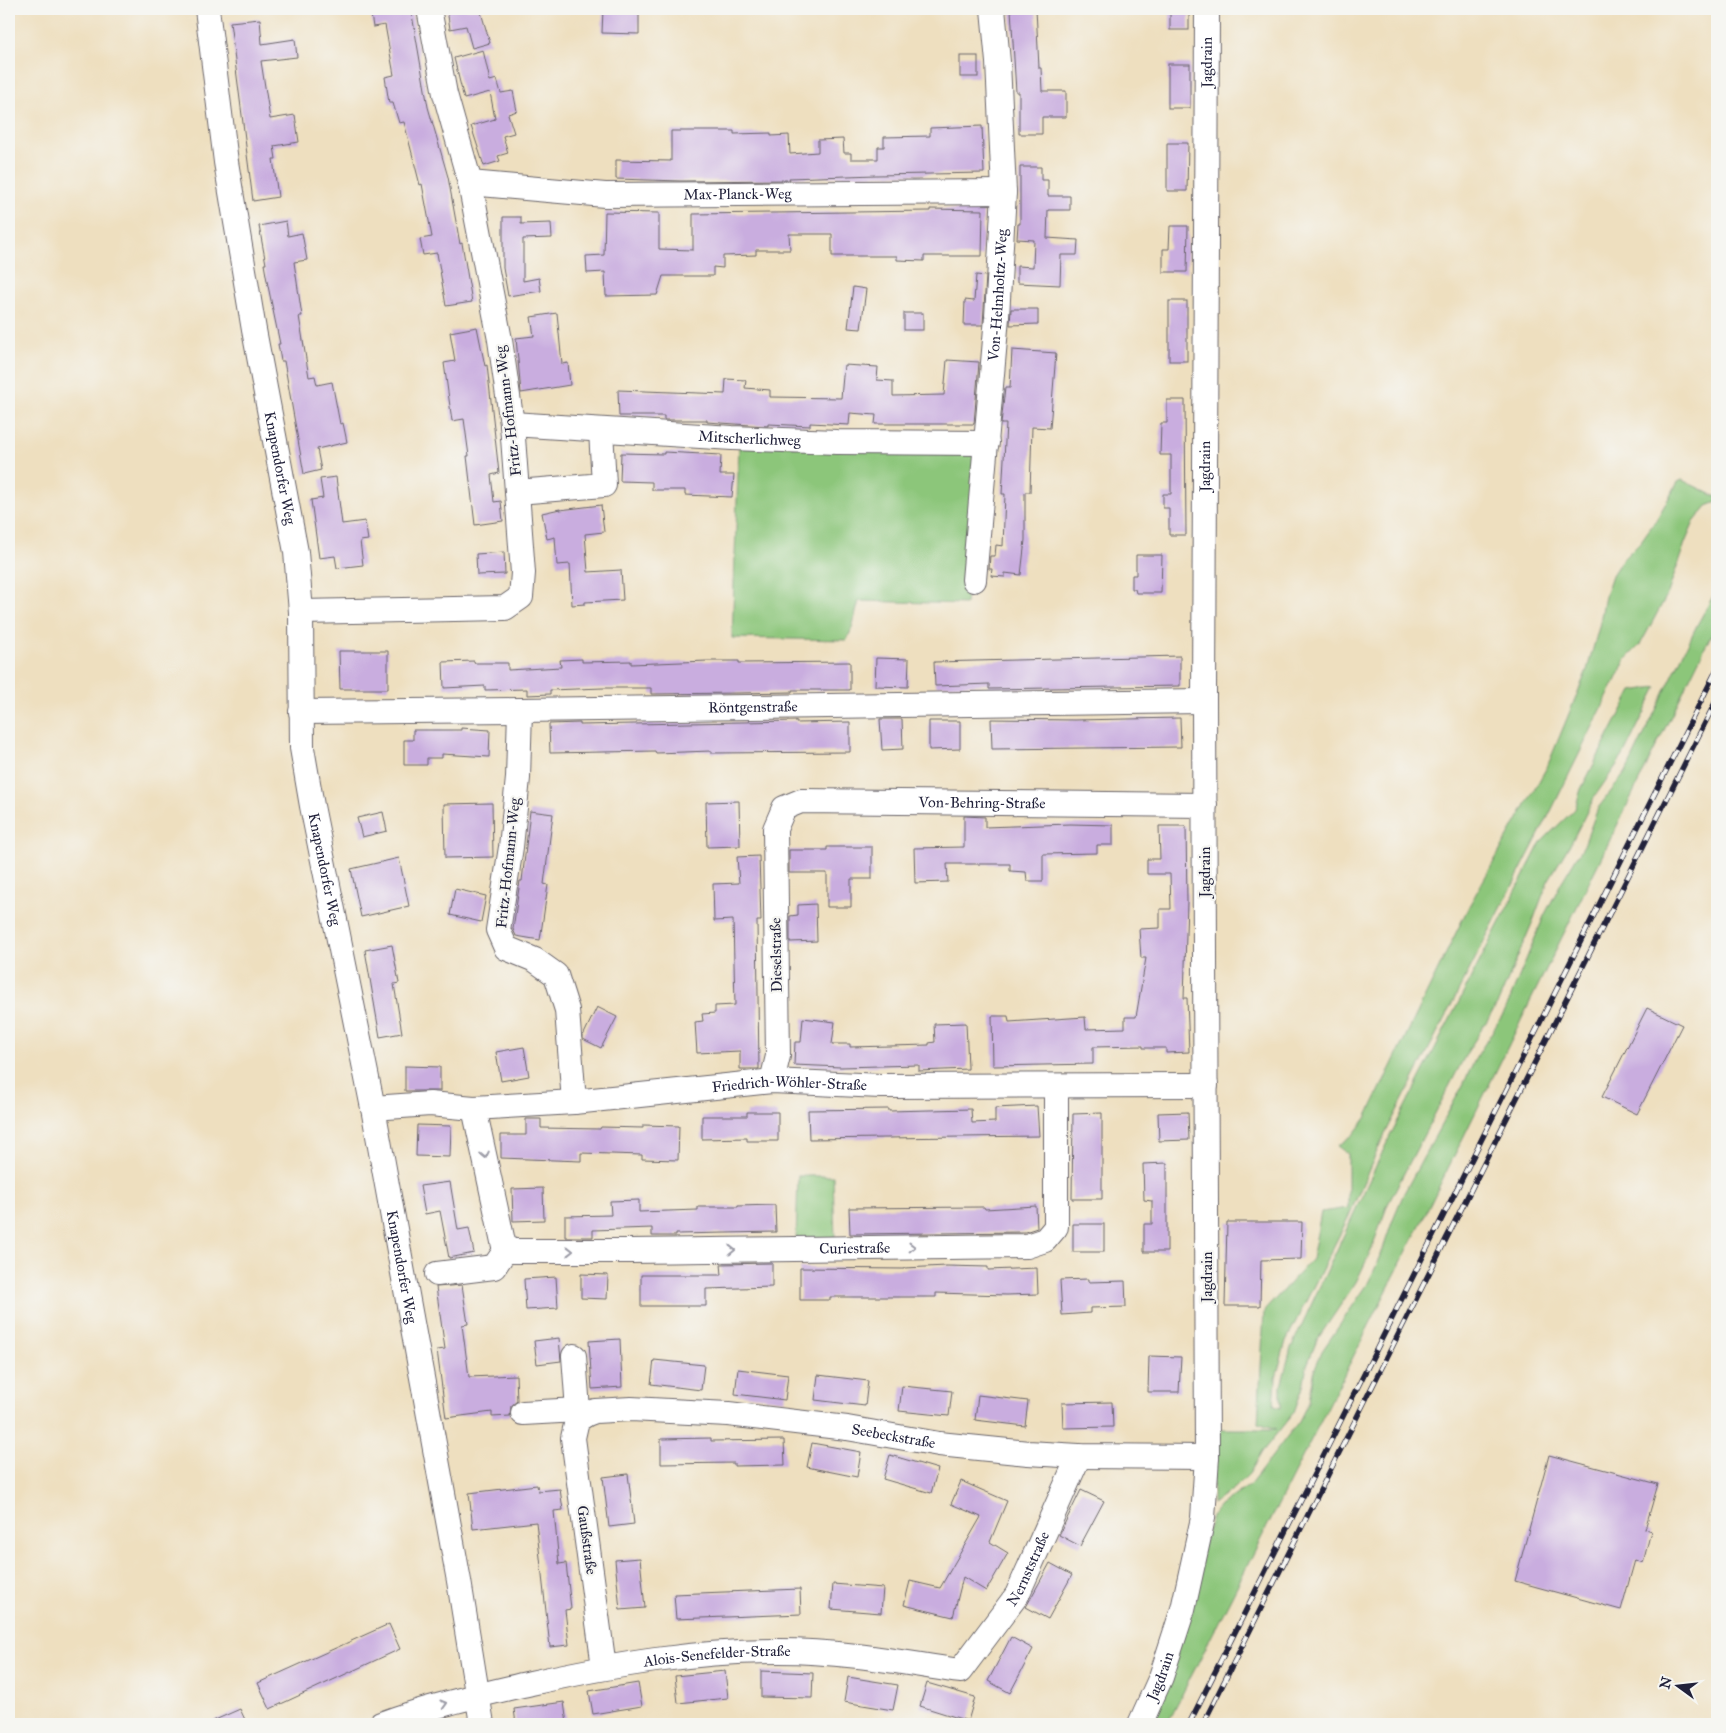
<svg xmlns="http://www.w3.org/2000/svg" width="1726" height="1733" viewBox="0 0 1726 1733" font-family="'IM FELL Great Primer',serif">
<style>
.green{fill:#8cc67a;stroke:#57745a}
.building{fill:#c9addf}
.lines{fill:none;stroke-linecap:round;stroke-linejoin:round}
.minor-casing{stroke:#696469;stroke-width:26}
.minor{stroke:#fff;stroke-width:24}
.rail-casing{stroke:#22223b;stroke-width:5.5}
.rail{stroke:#f6f6f2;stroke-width:4;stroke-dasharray:11;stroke-linecap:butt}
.oneway{stroke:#9c9ca7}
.labels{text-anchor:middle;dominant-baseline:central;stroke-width:4.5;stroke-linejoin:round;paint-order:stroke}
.street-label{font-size:15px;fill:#22223b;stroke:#f6f6f2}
</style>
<rect width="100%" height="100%" fill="#f6f6f2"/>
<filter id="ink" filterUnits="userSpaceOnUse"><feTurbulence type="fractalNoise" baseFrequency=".02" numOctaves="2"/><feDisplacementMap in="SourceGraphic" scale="10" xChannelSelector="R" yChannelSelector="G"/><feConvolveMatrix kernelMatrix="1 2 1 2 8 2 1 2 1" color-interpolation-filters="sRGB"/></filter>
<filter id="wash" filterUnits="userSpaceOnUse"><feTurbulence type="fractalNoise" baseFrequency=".0096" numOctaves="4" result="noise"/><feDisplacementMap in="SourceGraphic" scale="20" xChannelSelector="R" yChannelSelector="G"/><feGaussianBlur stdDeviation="1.12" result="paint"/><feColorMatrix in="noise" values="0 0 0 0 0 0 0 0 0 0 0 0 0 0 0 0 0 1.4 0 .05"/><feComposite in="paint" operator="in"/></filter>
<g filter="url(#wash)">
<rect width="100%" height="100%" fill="#eedfbf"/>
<!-- green -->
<g class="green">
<path d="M739,445L981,449L966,604L859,601L852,628L847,640L732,638Z"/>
<path d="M1682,480L1717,497V502L1707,506L1694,522L1685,543L1668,593L1640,645L1626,659L1552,809L1381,1142L1348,1218L1286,1341L1276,1378L1274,1406L1281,1408V1386L1291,1348L1390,1136L1541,842L1575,809L1581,789L1632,691L1657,687L1623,756L1595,796L1573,839L1548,881L1533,921L1498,1003L1466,1054L1388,1204L1370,1253L1356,1282L1317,1340L1307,1365L1303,1387L1294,1412L1262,1452L1249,1474L1235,1488L1213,1504V1429H1277L1258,1423L1264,1311L1312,1259L1321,1212L1348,1208V1154L1337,1146L1353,1135L1366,1118L1469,906L1547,767L1587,670L1599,627L1605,596L1612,575L1621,561L1641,541L1656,520L1678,482Z"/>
<path d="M1717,589V623L1421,1223L1167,1724H1150L1212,1516L1220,1506L1250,1485L1299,1421L1309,1401L1315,1368L1322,1351L1367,1285L1380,1258L1393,1219L1404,1193L1463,1085L1474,1061L1505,1011L1544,916L1561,883L1584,845L1598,808L1626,772L1697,625Z"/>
<path d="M798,1176H833L835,1240H796Z"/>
</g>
<g id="blocks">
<!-- building -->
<g class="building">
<path d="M370,9H411L428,107L448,177L460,244L462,243L472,302L446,306L437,253L423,255L420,239L432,237L422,184L420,185L404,122L399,123L393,103H389L385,77L394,75L385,25L373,27Z"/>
<path d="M447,9H480L490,43L472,48L466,26L450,29Z"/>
<path d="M603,9H639V34L602,33Z"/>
<path d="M1011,9H1036L1039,68H1041L1042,91H1066V117H1042V134H1019V92H1016Z"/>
<rect x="1170" y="9" width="19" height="21"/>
<path d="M260,19L262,44L295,39L297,57L261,61L270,119L295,115L299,142L274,146L276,159H273L278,197L253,201L230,22Z"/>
<path d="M483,50L490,81L497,79L501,93L513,91L517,111L508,114L514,133L503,136L508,153L498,156L500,161L484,166L471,126L495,119L490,92L464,99L454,58Z"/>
<rect x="960" y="56" width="18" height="21"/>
<rect x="1168" y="64" width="22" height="44"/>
<path d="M982,126L984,173L876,175L789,178L790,180L681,181L616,179V160L671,161V131H734V134L771,133V136L789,135L790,154L818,152V140L843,139L844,153H851V159H878V147H884V137L930,136V128Z"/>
<path d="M1167,143H1188L1187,191H1167Z"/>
<path d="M1020,167H1041V180H1048V196H1070V210H1048L1047,238L1078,240L1077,255H1061L1060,285L1017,283V266L1033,267L1034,240L1017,239L1018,224H1020Z"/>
<path d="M930,209L983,210L982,256H924V261L897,260V256H832V234H789L790,250H756V255L723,256V268L713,267V276H663L657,295L606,296L605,272L587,273L586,256L604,255L605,212L659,213V249L693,250V214L930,211Z"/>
<path d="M503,217H521V224L551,223L552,238L523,239V281L539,278L541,291L508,296L503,268Z"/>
<path d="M286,221L288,236L302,233L307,260L294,262L302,316H299L309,377L315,376L317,385L332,382L340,424L343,423L347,442L317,449L321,470L304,474L284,361H281L278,344H280L267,281L264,264H266L259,226Z"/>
<path d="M1170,226H1188L1187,272H1163V249H1169Z"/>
<path d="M976,275L986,276L983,325H964L965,300L974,301Z"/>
<path d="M853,287L866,289L861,329L848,328Z"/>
<rect x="1169" y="301" width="18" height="60"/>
<path d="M1011,309H1038V324L1010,325Z"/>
<path d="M557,313L562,364L568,363L570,385L521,393L516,338L534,336L531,317Z"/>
<rect x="904" y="313" width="19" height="17"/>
<path d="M477,327L485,366L487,365L499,473L491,475L494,502L501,501L503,521L475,525L467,456H469L464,419L452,421L444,363L455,361L450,332Z"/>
<path d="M1012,350L1056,353L1050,428L1032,427L1030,492H1025V540L1021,575L1005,573V577L991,576L992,569H989L990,556H995L996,545L1003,546L1005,494H1002L1006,424H1001L1005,388H1010Z"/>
<path d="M947,360L979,362L974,424H875L876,415L850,413L849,425L810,423V426L768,424V426L750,425L707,422V420H664V416H619L618,390L725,394L726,379L746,380L745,388L770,390V397L841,398L844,365L878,367L877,380L893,381V396L944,395Z"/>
<path d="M1167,400H1185L1186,535H1169V508H1163V494H1171V455H1160L1161,423H1167Z"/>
<path d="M664,452L721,455L720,475H734L732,497L685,495V490H652V482L620,481L621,453L664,454Z"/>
<path d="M336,477L342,524L365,521L368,540L360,541L363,565L337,568L335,556L319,558L311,500L323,498L320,479Z"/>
<path d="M601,505L604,532L585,534L588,572L621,570L623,600L585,602V604L572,605L570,564L557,565L555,537L547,539L542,513L560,509V510Z"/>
<path d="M504,552L505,574L477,575L476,554Z"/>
<path d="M1136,555H1162L1161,593H1136L1135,589H1132V575H1136Z"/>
<path d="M339,651H388V689H340Z"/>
<path d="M1180,656V686L989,689V684L935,686L934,662Z"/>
<path d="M876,658L909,659L908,687L875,686Z"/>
<path d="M582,659V662L631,661V664L707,661H739V663L850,662V690H792V692L738,693L651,694V688H603L550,690V694L527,695V689L485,690V686L444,688L443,662L474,661V663H508V670L561,667L560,660Z"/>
<path d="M1180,718L1181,747L992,749L991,719L1074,720Z"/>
<path d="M880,719H902L903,749L882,750Z"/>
<path d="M796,721V723L850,722V752L711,753V751L656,753L655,751L550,753L549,724L580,723V725Z"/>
<path d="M929,721H960V749L929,750Z"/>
<path d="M461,728L490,730L489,757L442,754V758H427V765H404V740H413V730H461Z"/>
<path d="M739,801L740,846L707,847L706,802Z"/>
<path d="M492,803L493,857L445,858L444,804Z"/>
<path d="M530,811L553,814L544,884L548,885L540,940L516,936L513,929L520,881H522Z"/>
<path d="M383,812L387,831L362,837L357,818Z"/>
<path d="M964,816L985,817V827L1070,824L1113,825V845H1097V853L1043,854V881H1027L1026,872L1010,871V864H947L948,882L915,883L914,848L964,847Z"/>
<path d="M1159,826H1186L1187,902L1184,998H1187L1189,1052L1166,1053V1048H1143V1046L1093,1047V1064L993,1066L992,1016H1008L1009,1022L1085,1017L1086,1029L1125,1028V1017H1136L1146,958H1141L1139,929L1160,928V909H1171L1170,874H1147V859H1160Z"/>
<path d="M827,847H872V879H851V907H827V873H789V850H827Z"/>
<path d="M759,856L761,921H757L759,1069H740V1051L697,1053L695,1022L703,1021L702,1014L715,1013V1006L735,1005L733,920L714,921L713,884L739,883L737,857Z"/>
<path d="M399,858L409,906L361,917L351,869Z"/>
<path d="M455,889L486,896L481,922L450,915Z"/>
<path d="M816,904L817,941L790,942V916L798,915V905Z"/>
<path d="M392,945L399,983L394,984L402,1033L380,1037L365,950Z"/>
<path d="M597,1007L617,1017L601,1048L583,1039V1036Z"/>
<path d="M1647,1008L1682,1025L1637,1114L1602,1097Z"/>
<path d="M803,1018L835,1022L832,1044H850V1047L929,1045V1043L935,1042L934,1024L966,1023L968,1067V1069L919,1071V1065L841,1067L794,1065L795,1042H801Z"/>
<path d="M524,1047L529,1076L501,1081L496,1052Z"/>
<path d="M405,1066L440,1067V1091H405Z"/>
<path d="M1037,1106L1039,1136L809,1139L808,1110L889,1109V1111L971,1109L972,1123L995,1122V1108Z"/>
<path d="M747,1112H778V1141H747V1138L702,1139V1116H747Z"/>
<path d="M1188,1112L1189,1140L1159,1141L1158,1113Z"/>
<path d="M1102,1113V1199H1072L1073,1114Z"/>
<path d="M526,1119H541V1128L600,1129L601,1127L643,1128V1125L679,1126L678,1160L642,1159V1155L581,1153V1161L501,1158V1135H526Z"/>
<path d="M417,1125L451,1126L450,1157L416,1156Z"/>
<path d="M1167,1163V1252H1144V1224H1152V1201L1144,1200L1143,1164Z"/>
<path d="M450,1182L458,1230L469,1228L474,1253L449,1258L440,1211L425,1214L420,1186Z"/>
<path d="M543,1188L544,1220L513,1221L512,1189Z"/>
<path d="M639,1200V1212L698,1210V1207H738V1206L775,1205L776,1232L676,1234V1236H652V1228L593,1230V1237H565V1216L611,1215L610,1201Z"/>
<path d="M1036,1206L1037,1228L1025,1232L850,1234L849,1208L984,1207L985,1209Z"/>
<path d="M1227,1222H1302L1301,1259L1261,1260L1260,1306H1225Z"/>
<rect x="1073" y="1224" width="31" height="28"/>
<path d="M772,1263V1287L706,1289V1306H641V1275H722L721,1264Z"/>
<path d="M947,1266L988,1267V1270L1037,1268L1038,1294L1007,1295L936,1293V1297H830V1300H800V1268L904,1269V1268Z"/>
<path d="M581,1274L608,1275L607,1299L581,1298Z"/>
<path d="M556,1277L558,1308L526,1310L524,1279Z"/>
<path d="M1088,1279V1282L1125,1281L1126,1307L1090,1308V1313L1062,1315L1060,1280Z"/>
<path d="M462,1285L468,1324L462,1325L469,1377L516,1375L517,1401L511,1406L510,1416L492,1417V1412L446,1418L437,1350L445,1349L436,1287Z"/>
<path d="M559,1338L561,1361L537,1364L534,1341Z"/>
<path d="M620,1339L622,1387L592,1389L589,1341Z"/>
<path d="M1149,1356L1181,1357L1179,1392H1148Z"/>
<path d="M654,1360L704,1365L701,1390L651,1384Z"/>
<path d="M738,1369L788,1375L785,1400L735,1394Z"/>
<path d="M818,1375L868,1381L865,1406L815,1400Z"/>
<path d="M902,1386L952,1391L949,1416L899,1411Z"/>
<path d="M978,1395L1028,1401L1025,1426L975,1420Z"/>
<path d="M1112,1402L1113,1427L1063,1428L1062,1403Z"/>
<path d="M711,1438V1441L784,1440L785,1465L734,1466V1463L661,1464V1439Z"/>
<path d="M812,1443L861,1452L857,1477L807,1467Z"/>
<path d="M890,1455L938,1469L931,1493L883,1479Z"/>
<path d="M1549,1455L1658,1484L1645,1529L1651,1531L1643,1563L1635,1560L1621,1610L1515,1581Z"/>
<path d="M628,1474L634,1524L609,1527L603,1477Z"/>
<path d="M961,1481L1007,1501L990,1542L1008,1553L986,1591L963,1577L953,1617L904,1605L910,1581L940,1588L981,1517L951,1504Z"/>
<path d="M537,1485L538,1491L560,1489L563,1510L554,1511L559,1564L566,1563L571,1609L565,1610L569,1645L550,1647L536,1522L473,1529L469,1493Z"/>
<path d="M1081,1490L1104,1501L1080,1546L1059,1535Z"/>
<path d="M640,1558L645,1608L620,1610L615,1560Z"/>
<path d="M1050,1563L1072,1575L1048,1619L1026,1607Z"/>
<path d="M833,1584L883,1588L881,1613L831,1609Z"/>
<path d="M800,1589L801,1614L676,1619L674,1594Z"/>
<path d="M389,1624L400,1649L270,1709L258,1683Z"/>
<path d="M1011,1637L1033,1649L1010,1693L988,1681Z"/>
<path d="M725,1671L728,1698L678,1703L675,1676Z"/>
<path d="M761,1671L813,1673L812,1698L761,1697Z"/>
<path d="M848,1677L898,1685L893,1710L844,1702Z"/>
<path d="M638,1683L642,1706L593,1714L589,1691Z"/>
<path d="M927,1683L975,1697L968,1721L920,1706Z"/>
<path d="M564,1702L567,1724H516L514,1709Z"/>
<path d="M240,1709L247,1724H206Z"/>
</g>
</g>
</g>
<g filter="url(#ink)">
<use href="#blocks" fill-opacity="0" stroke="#696469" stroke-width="1"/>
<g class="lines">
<defs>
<g id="minor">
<path id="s1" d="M207,9L226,162L254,330L296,552L301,612L302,748L312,806L373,1108L459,1581L482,1724"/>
<path id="s2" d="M470,183L605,195L1004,192"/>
<path id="s3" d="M512,424L732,438L837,442L987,443"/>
<path d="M517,492L604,485L601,430"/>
<path id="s4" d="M974,580L997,317L1004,192L998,62L993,9"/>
<path d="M301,612L505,608L521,597L523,573L512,424L500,340L470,183L445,94L429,9"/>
<path d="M520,710L518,778L511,847L498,930L506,948L535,960L556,975L567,1010L574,1102"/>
<path id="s5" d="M301,712L520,710L1204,701"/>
<path id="s6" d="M772,1081L778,1056L775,829L784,808L801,801L1205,805"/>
<path id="s7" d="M373,1108L430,1104L474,1108L574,1102L772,1081L881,1086L1206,1085"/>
<path id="s8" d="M474,1108L505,1251H630L1027,1246L1045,1240L1056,1227V1086"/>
<path d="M437,1274L494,1267L505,1251"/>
<path d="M574,1356L578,1410"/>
<path d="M523,1413L578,1410L583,1416"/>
<path id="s9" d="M604,1667L573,1438L577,1420L587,1414L595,1411L631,1409L728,1414L847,1428L939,1444L1028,1453L1079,1456L1207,1457"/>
<path id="s10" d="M381,1724C430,1706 480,1695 531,1683C613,1665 694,1651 779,1651C840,1651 900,1662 960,1671L1017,1595L1079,1456"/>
<path id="s11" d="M1140,1724L1161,1677L1183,1609L1203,1518L1207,1457L1204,701L1207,9"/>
</g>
</defs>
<!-- minor casing -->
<use href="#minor" class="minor-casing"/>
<!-- minor -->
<use href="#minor" class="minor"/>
<defs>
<g id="rail">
<path d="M1189,1724L1717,669"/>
<path d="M1203,1724L1717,699"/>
</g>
</defs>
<!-- rail casing -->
<use href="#rail" class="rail-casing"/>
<!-- rail -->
<use href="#rail" class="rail"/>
</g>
<!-- one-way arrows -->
<defs><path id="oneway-chevron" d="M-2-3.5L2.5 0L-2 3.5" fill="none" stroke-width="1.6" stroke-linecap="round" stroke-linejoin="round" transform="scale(1.25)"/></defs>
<g class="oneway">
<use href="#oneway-chevron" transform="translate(485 1155) rotate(78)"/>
<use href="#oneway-chevron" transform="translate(912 1247) rotate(-1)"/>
<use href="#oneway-chevron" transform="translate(732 1250) rotate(-1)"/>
<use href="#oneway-chevron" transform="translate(570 1251)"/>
<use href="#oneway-chevron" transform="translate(444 1704) rotate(-16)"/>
</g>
</g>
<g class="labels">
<!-- street labels -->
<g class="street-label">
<text stroke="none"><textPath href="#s11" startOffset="1672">Jagdrain</textPath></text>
<text stroke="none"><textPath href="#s2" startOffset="268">Max-Planck-Weg</textPath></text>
<text stroke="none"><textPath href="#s4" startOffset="286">Von-Helmholtz-Weg</textPath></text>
<text transform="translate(508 411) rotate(-97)">Fritz-Hofmann-Weg</text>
<text stroke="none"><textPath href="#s3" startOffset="238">Mitscherlichweg</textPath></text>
<text stroke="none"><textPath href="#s11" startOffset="1268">Jagdrain</textPath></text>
<text stroke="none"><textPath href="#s1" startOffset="465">Knapendorfer Weg</textPath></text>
<text stroke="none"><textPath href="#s5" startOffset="452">Röntgenstraße</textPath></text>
<text stroke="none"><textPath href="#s6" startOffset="475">Von-Behring-Straße</textPath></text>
<text transform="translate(508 863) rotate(-84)">Fritz-Hofmann-Weg</text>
<text stroke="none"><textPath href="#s1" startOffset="870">Knapendorfer Weg</textPath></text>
<text transform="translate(1205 872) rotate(-90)">Jagdrain</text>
<text transform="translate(776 955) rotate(-91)">Dieselstraße</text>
<text stroke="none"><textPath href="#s7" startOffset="418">Friedrich-Wöhler-Straße</textPath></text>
<text stroke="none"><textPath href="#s8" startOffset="496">Curiestraße</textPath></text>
<text stroke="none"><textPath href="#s1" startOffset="1275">Knapendorfer Weg</textPath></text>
<text transform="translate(1207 1277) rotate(-90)">Jagdrain</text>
<text stroke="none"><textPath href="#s9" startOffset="570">Seebeckstraße</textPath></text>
<text transform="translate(587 1540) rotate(82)">Gaußstraße</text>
<text stroke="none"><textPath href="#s10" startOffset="712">Nernststraße</textPath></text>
<text stroke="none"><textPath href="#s10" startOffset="344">Alois-Senefelder-Straße</textPath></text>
<text stroke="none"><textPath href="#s11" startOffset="52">Jagdrain</textPath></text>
</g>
</g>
<!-- margin -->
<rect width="1726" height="1733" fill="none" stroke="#f6f6f2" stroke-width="30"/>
<!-- north arrow -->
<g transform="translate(1678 1686) rotate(285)" stroke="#f6f6f2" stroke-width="4" paint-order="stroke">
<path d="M0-4L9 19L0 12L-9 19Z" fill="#22223b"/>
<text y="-8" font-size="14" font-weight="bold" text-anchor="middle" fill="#22223b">N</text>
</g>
</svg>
